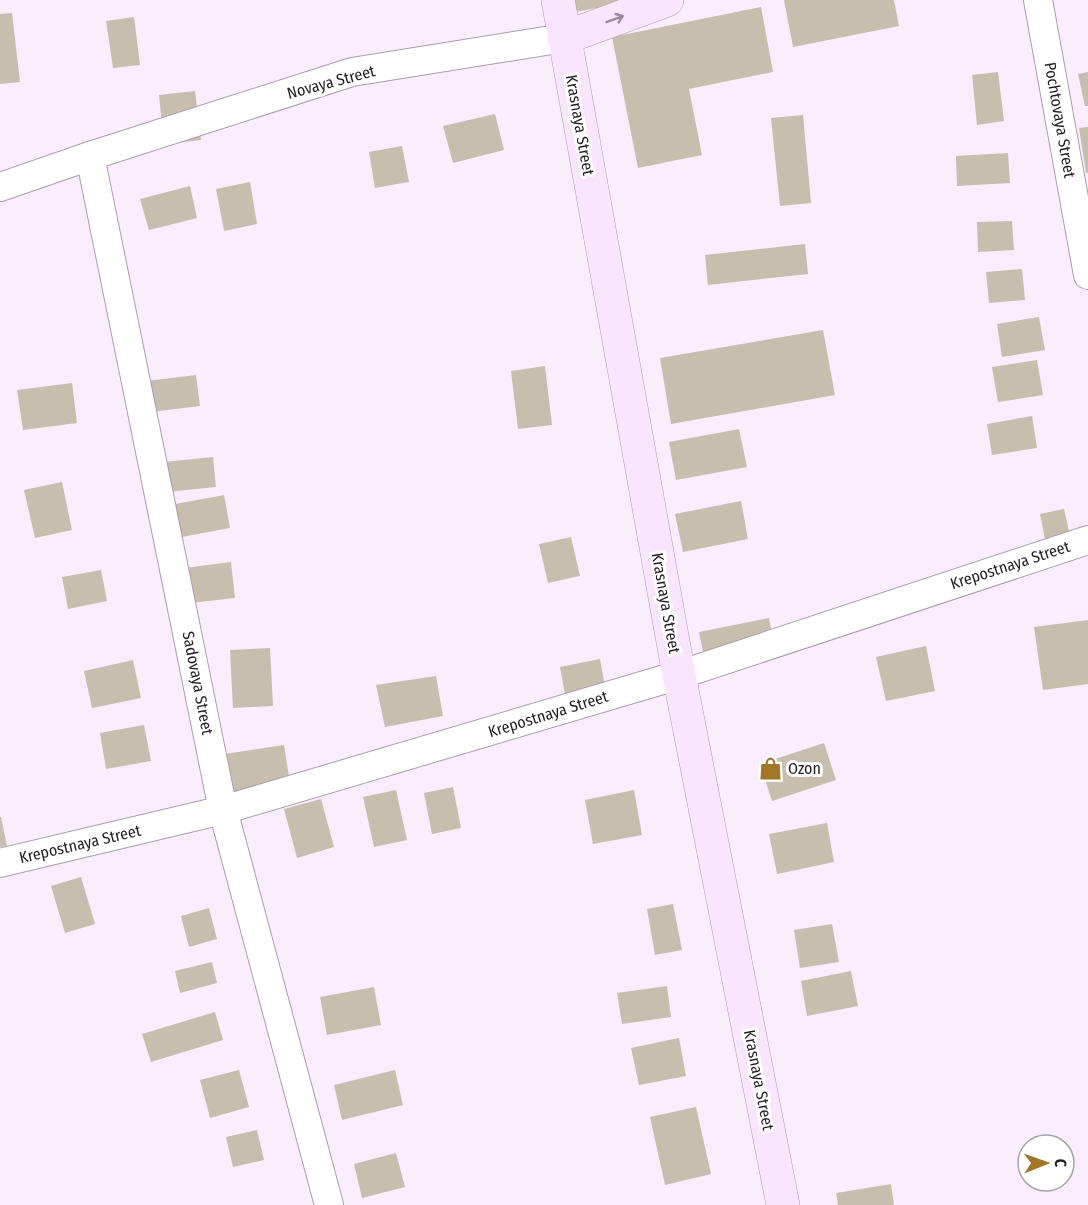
<svg xmlns="http://www.w3.org/2000/svg" width="1088" height="1205" viewBox="0 0 1088 1205" font-family="'Fira Sans Condensed',sans-serif">
<style>
.building{fill:#c8bead}
.lines{fill:none;stroke-linecap:round;stroke-linejoin:round}
.street-casing{stroke:#aa9ead;stroke-width:30}
.secondary-casing{stroke:#aa9ead;stroke-width:34}
.street{stroke:#fff;stroke-width:28}
.secondary{stroke:#f9e6fe;stroke-width:33}
.oneway{stroke:#978b9b}
.labels{text-anchor:middle;dominant-baseline:central;stroke-width:6;stroke-linejoin:round;paint-order:stroke}
.street-label{font-size:16px;fill:#201b21;stroke:#fff}
.poi-label{font-size:16px;fill:#201b21;stroke:#fff;text-anchor:start}
</style>
<rect width="100%" height="100%" fill="#faedfe"/>
<!-- building -->
<g class="building">
<path d="M572,0H638V1L574,12Z"/>
<path d="M784,0H894L899,26L793,47Z"/>
<path d="M761,7L773,72L689,89L702,155L638,168L612,37Z"/>
<path d="M12,13L20,82L0,84V14Z"/>
<path d="M134,17L140,65L113,68L106,21Z"/>
<path d="M998,72L1004,121L977,125L972,75Z"/>
<path d="M1088,72V106H1085L1078,74Z"/>
<path d="M195,91L201,140L164,144L159,95Z"/>
<path d="M495,114L504,150L453,163L443,126Z"/>
<path d="M803,115L811,203L780,206L771,118Z"/>
<path d="M1088,127V173H1086L1079,128Z"/>
<path d="M402,146L409,182L375,188L369,152Z"/>
<path d="M1008,153L1010,183L957,186L956,156Z"/>
<path d="M250,182L257,224L224,231L216,189Z"/>
<path d="M190,186L197,218L149,230L140,199Z"/>
<path d="M1012,221L1014,250L978,252L977,222Z"/>
<path d="M805,244L808,274L708,285L705,255Z"/>
<path d="M1022,269L1025,300L989,303L986,272Z"/>
<path d="M1039,317L1045,350L1002,357L997,324Z"/>
<path d="M823,330L835,395L671,424L660,358Z"/>
<path d="M1037,360L1043,395L998,402L992,367Z"/>
<path d="M545,366L552,425L518,429L511,371Z"/>
<path d="M196,375L200,406L151,412L147,381Z"/>
<path d="M72,383L77,423L23,430L17,390Z"/>
<path d="M1032,416L1037,448L992,455L987,424Z"/>
<path d="M739,429L747,467L676,480L669,442Z"/>
<path d="M213,457L216,487L167,492L164,462Z"/>
<path d="M62,482L72,530L35,538L24,490Z"/>
<path d="M224,495L230,528L176,538L170,505Z"/>
<path d="M741,501L748,539L683,552L675,514Z"/>
<path d="M1064,509L1073,549L1048,554L1040,514Z"/>
<path d="M571,537L580,576L548,583L539,544Z"/>
<path d="M231,562L235,598L181,604L177,569Z"/>
<path d="M101,570L107,601L68,609L62,577Z"/>
<path d="M769,618L776,657L707,672L699,632Z"/>
<path d="M1088,620V684L1043,690L1034,627Z"/>
<path d="M926,646L935,691L886,701L876,657Z"/>
<path d="M270,648L273,706L233,708L230,650Z"/>
<path d="M600,659L609,709L569,716L560,667Z"/>
<path d="M133,660L141,698L92,708L84,671Z"/>
<path d="M436,676L443,716L385,727L376,685Z"/>
<path d="M144,725L151,761L106,769L100,733Z"/>
<path d="M824,743L836,780L772,801L760,764Z"/>
<path d="M284,745L290,783L231,792L225,754Z"/>
<path d="M453,787L461,828L432,834L424,793Z"/>
<path d="M396,790L407,840L374,847L363,797Z"/>
<path d="M634,790L642,835L593,844L585,800Z"/>
<path d="M321,799L334,847L297,858L284,809Z"/>
<path d="M0,817H1L7,846L0,847Z"/>
<path d="M827,823L834,862L777,874L769,834Z"/>
<path d="M81,877L95,924L65,933L51,886Z"/>
<path d="M673,904L682,950L655,955L647,909Z"/>
<path d="M209,908L217,939L189,947L181,916Z"/>
<path d="M832,924L839,962L800,968L794,930Z"/>
<path d="M212,962L217,983L180,993L175,971Z"/>
<path d="M851,971L858,1006L807,1016L801,981Z"/>
<path d="M667,986L671,1017L622,1024L617,993Z"/>
<path d="M374,987L381,1025L327,1035L320,997Z"/>
<path d="M215,1012L223,1040L151,1062L142,1034Z"/>
<path d="M679,1038L686,1076L639,1085L631,1048Z"/>
<path d="M239,1070L249,1107L210,1118L200,1080Z"/>
<path d="M395,1070L403,1105L342,1120L334,1085Z"/>
<path d="M696,1107L711,1174L665,1185L650,1117Z"/>
<path d="M257,1130L264,1160L233,1167L226,1137Z"/>
<path d="M396,1153L405,1187L362,1198L354,1164Z"/>
<path d="M891,1184L894,1205H838L836,1193Z"/>
</g>
<g class="lines">
<defs>
<g id="street">
<path d="M1038,0L1088,275"/>
<path d="M90,156L223,810L329,1205"/>
<path d="M0,187L90,156L352,72L564,38"/>
<path d="M0,863L223,810L679,675L1088,540"/>
</g>
<g id="secondary">
<path d="M558,0L679,675L783,1205"/>
<path d="M564,38L667,0"/>
</g>
</defs>
<!-- street casing -->
<use href="#street" class="street-casing"/>
<!-- secondary casing -->
<use href="#secondary" class="secondary-casing"/>
<!-- street -->
<use href="#street" class="street"/>
<!-- secondary -->
<use href="#secondary" class="secondary"/>
</g>
<!-- one-way arrows -->
<defs><path id="oneway-shaft" d="M-6 0H5M1.5-3L5.5 0L1.5 3" fill="none" stroke-width="1.6" stroke-linecap="round" stroke-linejoin="round" transform="scale(1.5)"/></defs>
<use class="oneway" href="#oneway-shaft" transform="translate(615 19) rotate(-20)"/>
<!-- icons -->
<defs>
<symbol id="shop-bare" viewBox="-9 -9 18 18"><path d="M-5-2.5h2.3a2.7 3.5 0 0 1 5.4 0H5L5.5 6h-11ZM-1.5-2.5h3a1.5 2.3 0 0 0-3 0Z" fill="#a17727" stroke="#fff" stroke-width="2.5" paint-order="stroke"/></symbol>
</defs>
<g fill-rule="evenodd">
<use href="#shop-bare" x="754" y="752" width="33" height="33"/>
</g>
<g class="labels">
<!-- street labels -->
<g class="street-label">
<text transform="translate(331 82) rotate(-15)">Novaya Street</text>
<text transform="translate(1060 120) rotate(80)">Pochtovaya Street</text>
<text transform="translate(580 125) rotate(80)">Krasnaya Street</text>
<text transform="translate(1010 565) rotate(-18)">Krepostnaya Street</text>
<text transform="translate(666 603) rotate(80)">Krasnaya Street</text>
<text transform="translate(198 683) rotate(79)">Sadovaya Street</text>
<text transform="translate(548 714) rotate(-17)">Krepostnaya Street</text>
<text transform="translate(80 844) rotate(-13)">Krepostnaya Street</text>
<text transform="translate(759 1080) rotate(79)">Krasnaya Street</text>
</g>
<!-- poi labels -->
<g class="poi-label">
<text x="788" y="768">Ozon</text>
</g>
</g>
<!-- north arrow -->
<g transform="translate(1046 1163) rotate(89)"><circle r="28" fill="#ffffff" stroke="#a6a4a6" stroke-width="1.5"/>
<path d="M0-4.5L10 22L0 15L-10 22Z" fill="#a17727"/>
<text y="-9" font-size="16" font-weight="bold" text-anchor="middle" fill="#201b21">С</text>
</g>
</svg>
